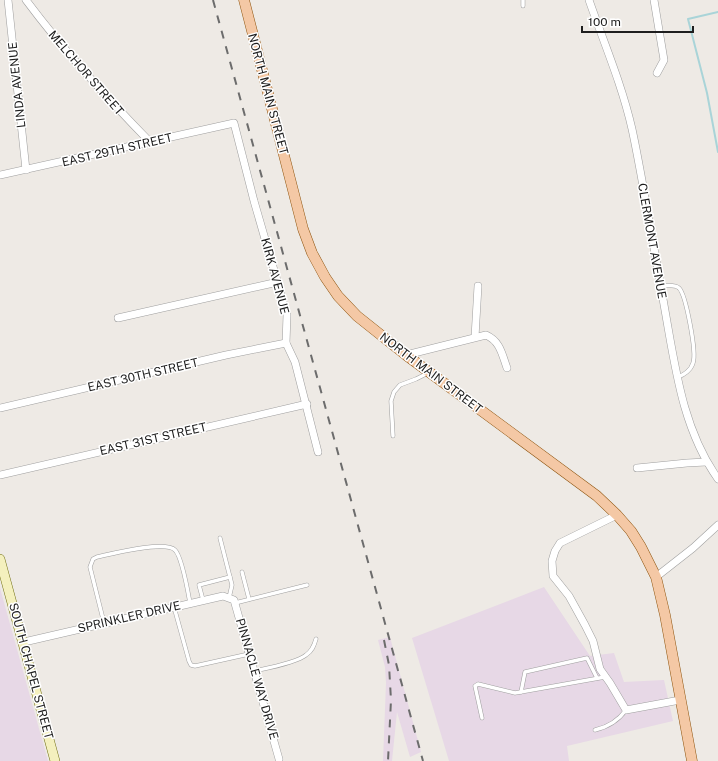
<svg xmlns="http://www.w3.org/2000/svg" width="718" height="761" viewBox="0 0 718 761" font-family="'Public Sans',sans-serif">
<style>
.industrial{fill:#e7d8e6}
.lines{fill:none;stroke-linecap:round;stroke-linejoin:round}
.stream{stroke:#a9d4d8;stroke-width:2}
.lane-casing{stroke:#9f9f9f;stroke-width:4.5}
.street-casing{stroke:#9f9f9f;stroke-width:8}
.secondary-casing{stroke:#6d6b0e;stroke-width:10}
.primary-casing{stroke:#8c520c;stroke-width:11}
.lane{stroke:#fff;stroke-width:3.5}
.street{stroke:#fff;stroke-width:7}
.secondary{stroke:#f4f0be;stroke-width:9}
.primary{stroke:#f4c8a5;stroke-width:10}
.rail{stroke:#6c6c6c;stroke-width:2;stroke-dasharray:8 8;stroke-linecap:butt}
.labels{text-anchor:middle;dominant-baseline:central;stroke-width:3;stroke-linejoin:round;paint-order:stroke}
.street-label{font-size:12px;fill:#1e1e1e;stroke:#fff}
</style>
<rect width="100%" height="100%" fill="#eeeae5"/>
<!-- industrial -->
<g class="industrial">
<path d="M544,587L590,656L614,653L624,682L664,680L673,721L567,746L569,761H449L412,638Z"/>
<path d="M0,588L48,761H0Z"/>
<path d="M390,637L421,752L410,757L397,712L392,761H383L386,683L385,667L378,640Z"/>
</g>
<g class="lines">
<!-- stream -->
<path class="stream" d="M718,12L688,19L707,93L718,152"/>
<defs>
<g id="lane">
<path d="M523,0V6"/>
<path d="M661,286C666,286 674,284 679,288C686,295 697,353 693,363C691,370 684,375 678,377"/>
<path d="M393,436L391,401L394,392L400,385L416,379L428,373"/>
<path d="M220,538L232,585L229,598"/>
<path d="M242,572L249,599"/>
<path d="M203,600L199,585L230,577"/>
<path d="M235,603L307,585"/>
<path d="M174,607L189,661L191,665L195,666L249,654"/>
<path d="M104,623L90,567L93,559L97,557C111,554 165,540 175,550C182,557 188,592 190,603"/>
<path d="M254,671C268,668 296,663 306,655C312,651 314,646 316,639"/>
<path d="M521,692L525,672L587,658L597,678"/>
<path d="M482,718L475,686L478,684L515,693L605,677"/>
<path d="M595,730C608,727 618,721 626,710"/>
</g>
<g id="street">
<path d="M8,0L26,170"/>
<path d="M26,0C64,51 106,97 151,143"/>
<path d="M589,0C604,43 622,85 632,129C637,152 641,175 645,197C652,237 659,277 666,316C676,373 684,431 718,479"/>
<path d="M654,0L664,60L657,73"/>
<path d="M0,175L234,123L254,201L287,315L286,343L295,362L318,452"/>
<path d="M118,318L278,282"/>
<path d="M475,337L478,286"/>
<path d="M406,355L486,335C500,341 502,354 507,368"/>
<path d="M0,408L226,355L286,343"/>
<path d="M637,468L687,463L706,462"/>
<path d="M0,475L307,404"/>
<path d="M617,515L560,543L555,551L552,561L553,576L569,596L585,625L593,641L600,669L610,683L626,710L680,700"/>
<path d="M656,577L693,548L718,525"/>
<path d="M24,642L223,596L234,600L279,759"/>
</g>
<path id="secondary" d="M0,559L55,761"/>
<path id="primary" d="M244,0L303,229L312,253L325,277L338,296L357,316L406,355L597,496L617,515L631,531L641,547L656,577L665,615L692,761"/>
</defs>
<!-- lane casing -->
<use href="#lane" class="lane-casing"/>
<!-- street casing -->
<use href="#street" class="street-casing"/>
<!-- secondary casing -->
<use href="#secondary" class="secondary-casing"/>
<!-- primary casing -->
<use href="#primary" class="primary-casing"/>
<!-- lane -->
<use href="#lane" class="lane"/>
<!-- street -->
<use href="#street" class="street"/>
<!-- secondary -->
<use href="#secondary" class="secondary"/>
<!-- primary -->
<use href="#primary" class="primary"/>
<!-- rail -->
<g class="rail">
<path d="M213,0L423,761"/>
<path d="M384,640L389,665L391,700L388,761"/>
</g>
</g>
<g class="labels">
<!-- street labels -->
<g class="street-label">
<text transform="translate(86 73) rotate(49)">MELCHOR STREET</text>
<text transform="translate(17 85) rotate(-96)">LINDA AVENUE</text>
<text transform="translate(268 94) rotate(75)">NORTH MAIN STREET</text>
<text transform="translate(117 150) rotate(-13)">EAST 29TH STREET</text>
<text transform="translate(652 241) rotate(80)">CLERMONT AVENUE</text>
<text transform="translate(275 276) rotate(75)">KIRK AVENUE</text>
<text transform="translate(431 373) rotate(37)">NORTH MAIN STREET</text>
<text transform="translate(143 375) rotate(-13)">EAST 30TH STREET</text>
<text transform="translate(153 439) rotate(-13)">EAST 31ST STREET</text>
<text transform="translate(129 617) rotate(-13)">SPRINKLER DRIVE</text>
<text transform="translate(31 671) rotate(75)">SOUTH CHAPEL STREET</text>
<text transform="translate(257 679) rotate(74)">PINNACLE WAY DRIVE</text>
</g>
</g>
<!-- scale -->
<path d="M582 26v6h111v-6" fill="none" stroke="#1e1e1e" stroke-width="2"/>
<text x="588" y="26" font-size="12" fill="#1e1e1e" stroke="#ffffff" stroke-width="3" paint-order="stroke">100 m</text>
</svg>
